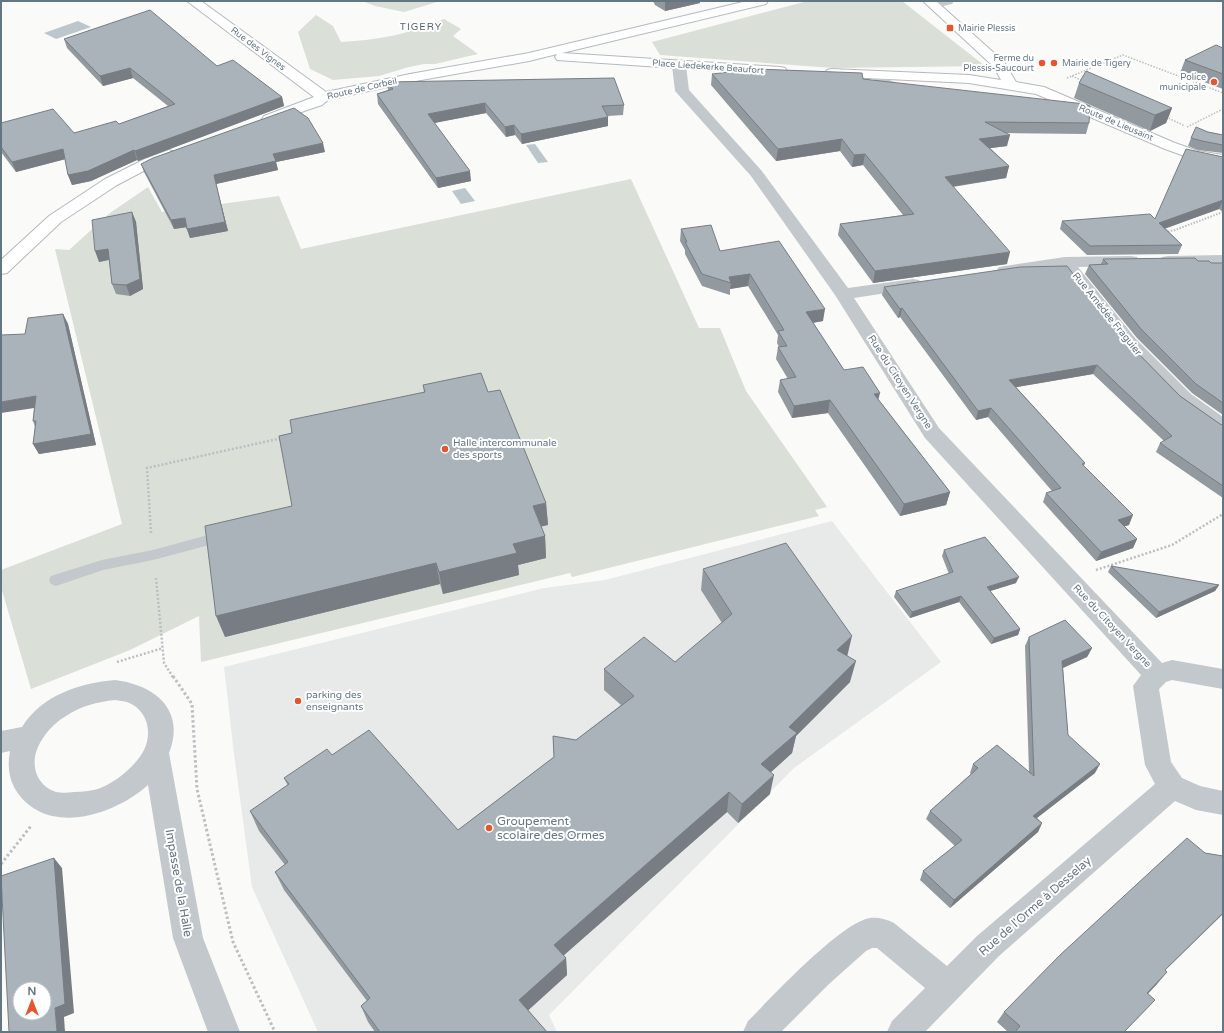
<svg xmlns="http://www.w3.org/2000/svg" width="1224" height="1033" viewBox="0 0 1224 1033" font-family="'Varela Round',sans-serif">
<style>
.built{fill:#e8e9e9}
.green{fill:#dadfd7}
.water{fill:#bbc7cb}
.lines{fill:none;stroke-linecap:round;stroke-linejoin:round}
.secondary-casing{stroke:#b3babf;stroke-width:2}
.path-far3{stroke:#bbbfc2;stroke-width:1.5;stroke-dasharray:1.5 1.5;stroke-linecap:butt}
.path-far2{stroke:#bbbfc2;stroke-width:2;stroke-dasharray:1.5 1.5;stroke-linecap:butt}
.path-far1{stroke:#bbbfc2;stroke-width:2.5;stroke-dasharray:2 2;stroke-linecap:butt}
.path{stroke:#bbbfc2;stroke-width:3;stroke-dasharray:2.5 2.5;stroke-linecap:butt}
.lane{fill:#c3c8cc;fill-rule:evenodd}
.street{fill:#c3c8cc;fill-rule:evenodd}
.secondary{fill:#fff;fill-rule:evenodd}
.wall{fill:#929a9f}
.shaded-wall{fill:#777d82}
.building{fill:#aab3b9;stroke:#777d82;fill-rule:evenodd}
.poi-dot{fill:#e4572e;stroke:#fff;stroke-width:1.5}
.labels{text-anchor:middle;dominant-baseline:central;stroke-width:4;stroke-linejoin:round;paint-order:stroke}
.far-poi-label{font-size:9px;fill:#657683;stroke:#fff;text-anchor:start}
.far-street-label{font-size:9px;fill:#657683;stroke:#fff}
.far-quarter-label{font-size:10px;letter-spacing:1px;fill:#57646e;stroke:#fff}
.street-label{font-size:10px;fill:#657683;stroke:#fff}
.poi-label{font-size:10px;fill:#657683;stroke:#fff;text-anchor:start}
.near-poi-label{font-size:12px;fill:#657683;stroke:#fff;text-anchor:start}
.near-street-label{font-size:12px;fill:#657683;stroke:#fff}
</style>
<rect width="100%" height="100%" fill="#fafaf8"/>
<!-- built -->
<path class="built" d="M832,521L941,662L794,768L549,1015L557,1032H318L252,887L234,754L224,667L544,588L605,580Z"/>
<!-- green -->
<g class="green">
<path d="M362,1H435L437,2L404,12L375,6Z"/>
<path d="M808,1H902L985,66L833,68L660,55L652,42Z"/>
<path d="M316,15L333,26L341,42C378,40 411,34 444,19L461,29L453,36L478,54L435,64H424L409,67L379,76L333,80L310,69L298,32Z"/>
<path d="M631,179L699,328H720L746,391L827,507L815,510L819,516L572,577L570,573L201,662L199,616L130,650L31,689L1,587V570L122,524L55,249L69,250L110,213L148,187L162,212L279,196L301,249Z"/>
</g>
<!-- water -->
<g class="water">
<path d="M78,21L91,27L56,39L44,33Z"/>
<path d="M535,144L548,162L538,163L526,145Z"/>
<path d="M465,188L475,201L461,204L452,191Z"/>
</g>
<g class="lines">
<defs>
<g id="secondary">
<path d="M187,1H201L326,92L410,74L529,53L747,1H768L766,4L562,53L780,67L785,68L787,71L785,74L780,75L557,60L555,57L557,54L561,53L529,61L410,82L328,100L322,105L269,123L264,122L262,119L264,116L314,97Z"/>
<path d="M923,1H936L1004,62L1016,82L1044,87L1175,143L1198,151L1223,155V165L1190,158L1165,149L1036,94L969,83L827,76L825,73L827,70L832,69L969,75L1001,80L994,67Z"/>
<path d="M169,150L174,152L177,155L174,158L155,165L117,185L61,222L7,273L1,274V260L49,216L105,179L145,159Z"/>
</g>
</defs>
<!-- secondary casing -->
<use href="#secondary" class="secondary-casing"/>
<!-- path-far3 -->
<g class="path-far3">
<path d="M1072,76L1083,81"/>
<path d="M1067,78L1123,55L1223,93"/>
<path d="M1166,117L1185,126"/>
<path d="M1187,127L1223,109"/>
</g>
<!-- path-far2 -->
<path class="path-far2" d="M1165,232L1175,230L1223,212"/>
<!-- path-far1 -->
<g class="path-far1">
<path d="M151,533L147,468L282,438"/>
<path d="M1096,570L1172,545L1223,514"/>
<path d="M156,578L164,663L173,677"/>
<path d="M117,662L163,648"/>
</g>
<!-- path -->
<g class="path">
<path d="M173,676L192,704L197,789L233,942L275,1032"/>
<path d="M1,864L31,826"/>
</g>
<!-- lane -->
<g class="lane">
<path d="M871,72L908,88L909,90L905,93L902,92L868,77L867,75Z"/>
<path d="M208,535L213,536L215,540L213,544L153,560L103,570L56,586L51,584L49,580L51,576L102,560L153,550Z"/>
</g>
<!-- street -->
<g class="street">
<path d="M926,1H954L952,4C944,6 935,8 927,6L925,3Z"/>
<path d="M679,62L684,63L686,66L689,90L761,170L848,288L913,279L919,280L922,284L919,288L854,298L939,428L1162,663L1172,660L1223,669V689L1172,680L1166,682L1159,689L1171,762L1182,778L1200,786L1223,791V815L1196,810L1175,801L999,956L925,1032H887L892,1021L925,988L877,948H872L866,951L829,984L781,1032H743L748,1021C771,998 840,923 870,918C878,917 886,919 894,923L947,966L977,936L1155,784L1145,765L1133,686L1141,675L925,438L835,295L751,176L675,91L672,66L674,63Z"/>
<path d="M1223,255V265L1168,266L1162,265L1159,261L1162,257L1168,256Z"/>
<path d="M1131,256L1137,257L1140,261L1137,265L1131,266L1078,267L1136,339L1191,394L1223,417V434L1216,432L1177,404L1122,347L1061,268L1005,276L999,275L996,271L999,267L1005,266L1065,257Z"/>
<path d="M115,680C155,685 186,710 169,753L203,938L240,1032H208L173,938L148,785C115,815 48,837 17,792C9,780 7,766 10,751L1,753V731L22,727C42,695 80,683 115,680ZM115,700C119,701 124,701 127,702C147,709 153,732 144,750C136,766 115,783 98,789C90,791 82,792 74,792C68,793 61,793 56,792C36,786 30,764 38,747C44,734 54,723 66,716C81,706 97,702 115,700Z"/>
</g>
<!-- secondary -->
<use href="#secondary" class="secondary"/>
</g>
<!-- wall -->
<g class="wall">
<path d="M653,1H700V3L665,11L655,5Z"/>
<path d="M64,39L217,66L282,97L284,106L138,161L137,160L91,181L72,185L68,175L65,159L16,172L1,152V123L74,133L119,124L168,106L133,78L103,86L67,48Z"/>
<path d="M1223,48V89L1180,73L1185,60Z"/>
<path d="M712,74L863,79L1089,123L1086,134L1006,133L1007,146L990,148L1009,166L1006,178L953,187L1007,264L873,283L838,235L840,224L903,215L863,165L852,167L840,151L776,161L711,85Z"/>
<path d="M387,82L624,105L623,115L608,116V126L522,144L515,135L506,137L486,113L434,123L471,181L438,188L378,104L377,94L388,90Z"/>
<path d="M1079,83L1172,108L1166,123L1150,131L1074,98Z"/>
<path d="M1208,132L1223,135V153L1198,150L1188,146L1191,138Z"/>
<path d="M325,152L276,162L278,170L216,184L228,231L190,238L186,227L174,229L144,172L141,164Z"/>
<path d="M1223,157V212L1219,209L1165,228L1182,245L1178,254L1087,255L1060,229L1062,221L1155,219Z"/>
<path d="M132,212L136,222L143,289L130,296L116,294L112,284L109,260L99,262Z"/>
<path d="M681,229L720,251L823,321L813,323L844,370L878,399L950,492L946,505L900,516L828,413L792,418L778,392L780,380L788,379L776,359L778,347H779L777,343L778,335L748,286L730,289V295L702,286L685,254V250L680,241Z"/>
<path d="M1103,259L1198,261L1211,263H1223V415L1192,393L1137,338L1085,274L1089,265L1101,264Z"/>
<path d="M884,287L1124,339L1180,396L1220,424L1223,425V498L1156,452L1160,443L1164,441L1093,374L1016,387L1085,463L1084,466L1129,525L1124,526L1137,539L1133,548L1096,561L1043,502L1046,493L1052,491L988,417L976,420L900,317L898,318L882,295Z"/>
<path d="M63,314L68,324L96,445L39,454L33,444L35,427L33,421L34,408L25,334Z"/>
<path d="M423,385L488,392L546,503L548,525L541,526L545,536L546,558L518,565L519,575L443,594L440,584L225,637L292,506V433L424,392Z"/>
<path d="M944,550L1016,583L990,591L1020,629L1018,635L991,644L959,602L910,618L894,597L896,591L949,574L942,556Z"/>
<path d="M1111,566L1219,585L1215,591L1156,618L1108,572Z"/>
<path d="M703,569L847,656L850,682L796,736L792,753L771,772L770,794L738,823L727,812L563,956L566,958L567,975L528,1010L547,1032H375L368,1022L361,1006L367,1001L284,890L275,872L285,865L259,831L250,811L288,786L284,778L332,755L458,830L554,757L553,736L576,740L621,705L604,690V669L675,662L722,623L701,590Z"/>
<path d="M1029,637L1092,648L1087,657L1063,668L1068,735L1095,773L1037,818L1042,823L1038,832L950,908L920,880L923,871L955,846L926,819L930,811L971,774L970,773L973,764L1029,772L1025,646Z"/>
<path d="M1165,971L1157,984L1148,994L1155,1000L1124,1032H1008L997,1022L1004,1012Z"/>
</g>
<!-- shaded-wall -->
<g class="shaded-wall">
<path d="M669,1H700V3L665,11V2Z"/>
<path d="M130,68L133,78L103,86L100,76Z"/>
<path d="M282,97L284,106L138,161L135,151Z"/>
<path d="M485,103L486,113L429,124L428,114Z"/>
<path d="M1172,108L1166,123L1150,131L1155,115Z"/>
<path d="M608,117V126L522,144L521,134Z"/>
<path d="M514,125L515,135L506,137L505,127Z"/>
<path d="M1010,135L1007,146L976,150L979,139Z"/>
<path d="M842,139L840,151L776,161L778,149Z"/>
<path d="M323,143L325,152L276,162L278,170L216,184L228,231L190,238L187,229L214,175L273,154Z"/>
<path d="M63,149L66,159L16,172L12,162Z"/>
<path d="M134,150L137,160L91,181L72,185L68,175Z"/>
<path d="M865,154L863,165L852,167L854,155Z"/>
<path d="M1009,166L1006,178L942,188L945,177Z"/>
<path d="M470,171L471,181L438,188L436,178Z"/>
<path d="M1223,200L1219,209L1156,232L1159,223Z"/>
<path d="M132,212L136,222L143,289L130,296L126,285Z"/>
<path d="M185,218L188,227L174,229L171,220Z"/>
<path d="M108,249L112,259L99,262L95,251Z"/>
<path d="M1010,252L1007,264L873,283L875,271Z"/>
<path d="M750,274L748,286L730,289L731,283L729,277Z"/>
<path d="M902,308L900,317L898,318L900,309Z"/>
<path d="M825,309L823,321L804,324L806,312Z"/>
<path d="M63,314L68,324L96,445L39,454L33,444Z"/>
<path d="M1097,365L1093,374L1006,389L1009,380Z"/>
<path d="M880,393L877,405L874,394Z"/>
<path d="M36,396L41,407L1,413V402Z"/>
<path d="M830,400L828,413L792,418L794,406Z"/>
<path d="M991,408L988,417L976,420L978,411Z"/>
<path d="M950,492L946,505L900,516L904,504Z"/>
<path d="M546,503L548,525L535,528L533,506Z"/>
<path d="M1133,515L1129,525L1114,530L1118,520Z"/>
<path d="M545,536L546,558L518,565L519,575L443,594L439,572L513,544Z"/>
<path d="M1137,539L1133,548L1096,561L1101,552Z"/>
<path d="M436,563L440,584L225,637L216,616Z"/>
<path d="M1019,577L1016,583L984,593L987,587Z"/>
<path d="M1219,585L1215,591L1156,618L1159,612Z"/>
<path d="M961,596L959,602L910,618L912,612Z"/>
<path d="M1020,629L1018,635L991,644L994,638Z"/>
<path d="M852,636L847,657L837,650Z"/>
<path d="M1092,648L1087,657L1058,670L1062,661Z"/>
<path d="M856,661L850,682L796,736L792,753L758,784L761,764L789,727Z"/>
<path d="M1100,764L1095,773L1029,824L1033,816Z"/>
<path d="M774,775L770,794L738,823L742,804Z"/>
<path d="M729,792L727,812L556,962L554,945Z"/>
<path d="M1042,823L1038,832L950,908L954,900Z"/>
<path d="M54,858L62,868L74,1013L64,1017L65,1032H57L55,1008Z"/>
<path d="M1223,913V914L1154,981L1165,970Z"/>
<path d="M566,958L567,975L522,1016L519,1000Z"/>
<path d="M1167,972L1157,984L1137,1004L1147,993Z"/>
</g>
<!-- building -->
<g class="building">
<path d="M150,10L217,66L233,60L282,97L135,151L134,150L88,171L68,175L63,149L12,162L1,147V123L53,109L74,133L116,121L119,124L175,104L130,68L100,76L64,39Z"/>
<path d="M1216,45L1223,48V74L1185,60Z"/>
<path d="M756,69L862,73L863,79L1085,104L1090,106L1089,123L985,122L1010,135L979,139L1009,166L945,177L1010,252L875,271L840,224L914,214L865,154L854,155L842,139L778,149L712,74Z"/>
<path d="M1086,71L1172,108L1155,115L1079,83Z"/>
<path d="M614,78L624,105L602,106L608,117L521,134L514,125L505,127L485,103L428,114L470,171L436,178L377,94L393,89L387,82Z"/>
<path d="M294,108L308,118L323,143L273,154L276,161L214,175L225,222L187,229L185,218L171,220L141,164L153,158Z"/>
<path d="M1196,127L1208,132L1223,135V145L1202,141L1191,138Z"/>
<path d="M1186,149L1223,157V200L1159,223L1182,245L1090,246L1062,221L1150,214L1155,219Z"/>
<path d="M132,212L140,279L126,285L112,284L108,249L95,251L92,220Z"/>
<path d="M711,225L720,251L779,241L825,309L806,312L844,370L863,367L880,393L874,394L950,492L904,504L830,400L794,406L780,380L796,377L778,347L787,346L778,331L784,330L750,274L729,277L731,283L702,274L685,242H687L681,229Z"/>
<path d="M1195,258L1198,261H1209L1211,263H1223V403L1196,384L1141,329L1089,265L1108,264L1103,259Z"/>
<path d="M1067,266L1124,339L1180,396L1220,424L1223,425V486L1160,443L1172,436L1097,365L1009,380L1085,463L1082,464L1133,515L1118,520L1137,539L1101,552L1046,493L1061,488L991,408L978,411L902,308L900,309L884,287L1020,267Z"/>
<path d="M63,314L91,434L33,444L36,421H33L36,396L1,402V335L25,334L28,318Z"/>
<path d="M481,373L488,392L500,390L546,503L533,506L545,536L513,544L517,553L439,572L436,563L216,616L205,526L292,506L279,436L292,433L290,420L425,392L423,385Z"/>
<path d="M985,537L1019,577L987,587L1020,629L994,638L961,596L912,612L896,591L953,572L944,550Z"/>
<path d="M786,543L852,636L837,650L856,661L789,727L797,733L761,764L774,775L742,804L729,792L554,945L566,958L519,1000L547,1032H380L361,1006L370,998L275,872L288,862L250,811L289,784L284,778L327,749L332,755L369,730L458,830L554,757L553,736L576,740L634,696L604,669L644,637L675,662L732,614L703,569Z"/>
<path d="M1111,566L1219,585L1159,612Z"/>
<path d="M1065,620L1092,648L1062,661L1068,735L1100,764L1033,816L1042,823L954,900L923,871L962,840L930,811L978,768L973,764L997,745L1034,776L1029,637Z"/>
<path d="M1187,838L1205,853L1223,856V913L1165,970L1167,972L1147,993L1155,1000L1124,1032H1015L1020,1026L1004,1012L1060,955Z"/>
<path d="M54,858L65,1004L55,1008L57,1032H9L1,876ZM20,989H44V1013H20Z"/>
</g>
<!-- markers -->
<g class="poi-dot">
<rect x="946" y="24" width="8" height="8" rx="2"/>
<circle cx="1042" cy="63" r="4"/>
<circle cx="1054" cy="63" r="4"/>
<circle cx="1214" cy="82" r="4"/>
<circle cx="445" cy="449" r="4"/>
<circle cx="298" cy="701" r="4"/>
<circle cx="489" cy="828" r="4"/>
</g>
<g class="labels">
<!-- far-poi labels -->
<g class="far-poi-label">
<text x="958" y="28">Mairie Plessis</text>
<text x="1034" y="58" text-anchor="end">Ferme du<tspan x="1034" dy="10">Plessis-Saucourt</tspan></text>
<text x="1062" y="63">Mairie de Tigery</text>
<text x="1206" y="77" text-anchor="end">Police<tspan x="1206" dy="10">municipale</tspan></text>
</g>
<!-- far-street labels -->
<g class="far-street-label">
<text transform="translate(258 49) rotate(37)">Rue des Vignes</text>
<text transform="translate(708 67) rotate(4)">Place Liedekerke Beaufort</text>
<text transform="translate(362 89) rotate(-13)">Route de Corbeil</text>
<text transform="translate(1116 123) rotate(23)">Route de Lieusaint</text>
</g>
<!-- far-quarter labels -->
<g class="far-quarter-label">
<text x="421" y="27">TIGERY</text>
</g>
<!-- street labels -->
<g class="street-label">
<text transform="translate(1107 314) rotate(51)">Rue Amédée Fraguier</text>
<text transform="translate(900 382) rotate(57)">Rue du Citoyen Vergne</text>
<text transform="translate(1112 626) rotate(47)">Rue du Citoyen Vergne</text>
</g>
<!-- poi labels -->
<g class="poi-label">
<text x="453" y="443">Halle intercommunale<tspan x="453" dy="12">des sports</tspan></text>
<text x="306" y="695">parking des<tspan x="306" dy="12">enseignants</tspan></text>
</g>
<!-- near-poi labels -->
<g class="near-poi-label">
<text x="497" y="821">Groupement<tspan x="497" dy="14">scolaire des Ormes</tspan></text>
</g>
<!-- near-street labels -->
<g class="near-street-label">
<text transform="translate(179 883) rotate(80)">Impasse de la Halle</text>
<text transform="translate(1035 906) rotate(-41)">Rue de l'Orme à Desselay</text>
</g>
</g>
<!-- border -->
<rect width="1224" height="1033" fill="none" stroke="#657683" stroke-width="4"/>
<!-- north arrow -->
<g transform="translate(32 1001)"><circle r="19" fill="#ffffff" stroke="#c1c8cd"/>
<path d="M0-3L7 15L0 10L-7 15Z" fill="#e4572e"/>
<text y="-6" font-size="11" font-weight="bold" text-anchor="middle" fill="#657683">N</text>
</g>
</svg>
